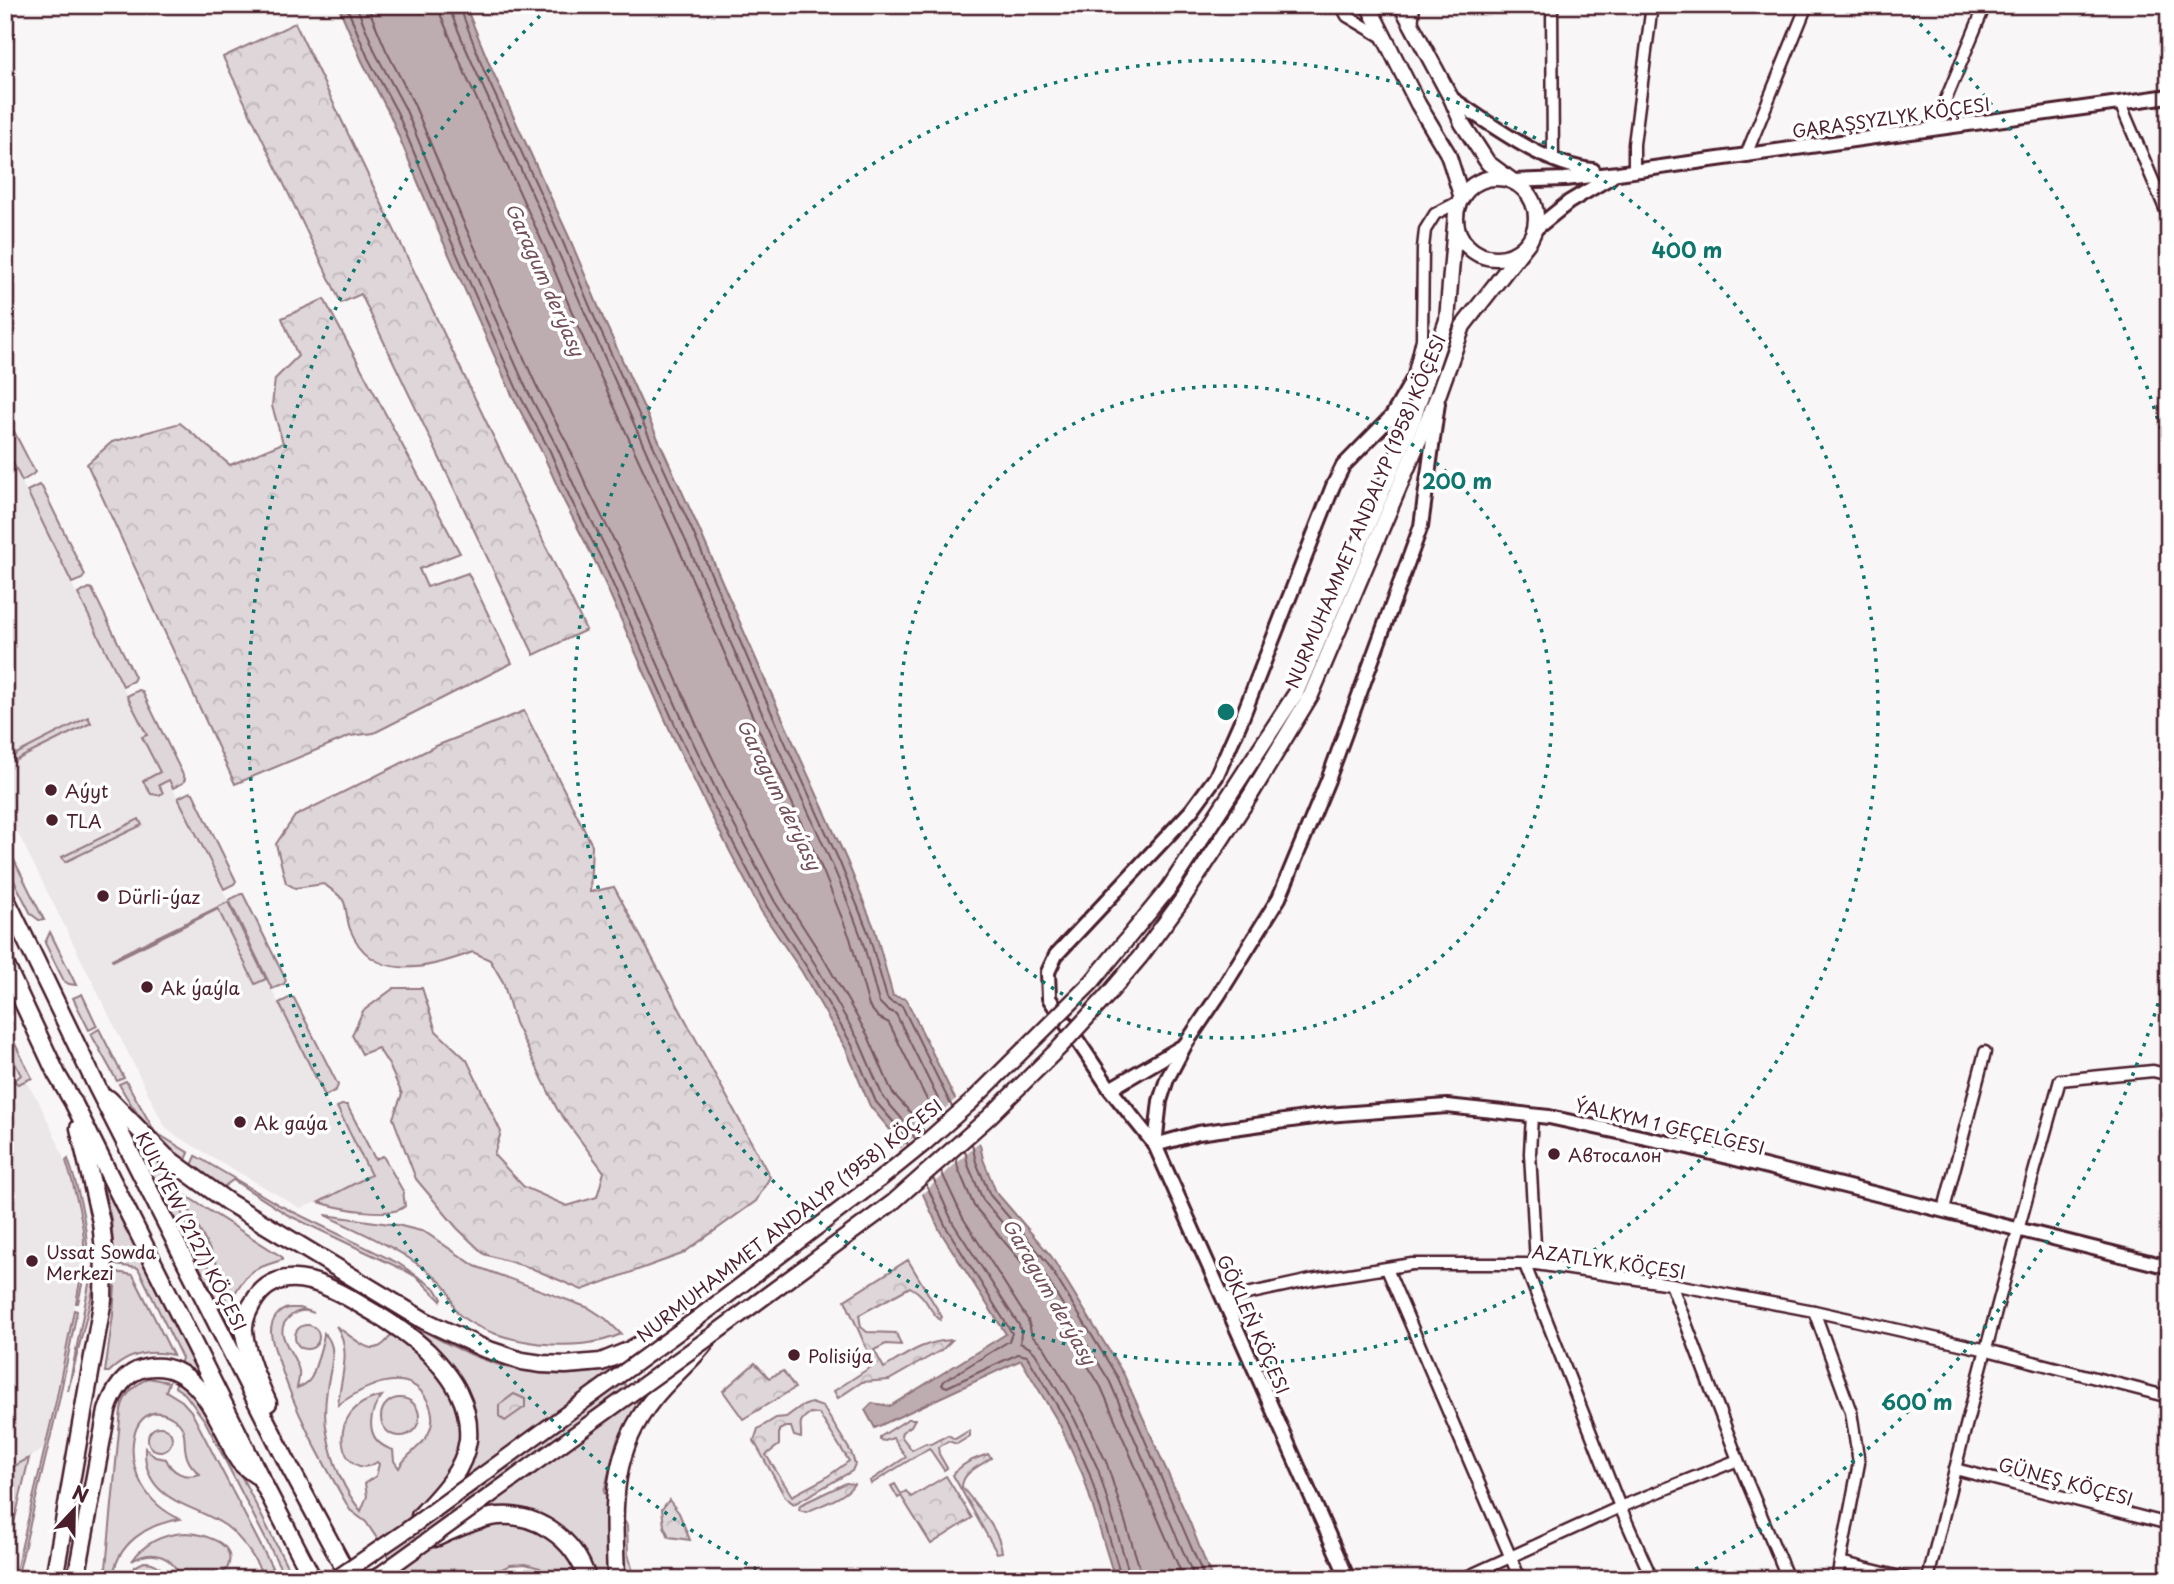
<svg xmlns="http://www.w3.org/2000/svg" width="2174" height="1584" viewBox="0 0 2174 1584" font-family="'Playpen Sans',sans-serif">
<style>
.built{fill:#ebe6e8}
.green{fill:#ded6d9;stroke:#947a82;stroke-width:2}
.forest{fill:url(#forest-crowns);stroke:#947a82;stroke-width:2;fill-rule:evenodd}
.water{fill:#bdadb0;stroke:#8f747b;stroke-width:2}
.pier{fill:#f8f6f7}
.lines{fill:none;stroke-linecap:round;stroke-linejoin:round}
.shore{stroke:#785860;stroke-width:2}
.minor-casing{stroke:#4a1f2b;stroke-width:15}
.tertiary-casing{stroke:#4a1f2b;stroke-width:18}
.primary-casing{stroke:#4a1f2b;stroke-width:19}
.trunk-casing{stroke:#4a1f2b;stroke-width:21}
.minor{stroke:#fff;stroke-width:10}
.tertiary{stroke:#fff;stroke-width:12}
.primary{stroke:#fff;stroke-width:14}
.trunk{stroke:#fff;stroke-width:16}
.primary-bridge-casing{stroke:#4a1f2b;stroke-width:19;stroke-linecap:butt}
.primary-bridge{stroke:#fff;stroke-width:14}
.ring{fill:none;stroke:#0f766e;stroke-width:3.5;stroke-dasharray:3.5 7}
.poi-dot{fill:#4a1f2b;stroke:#fff;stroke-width:2.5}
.labels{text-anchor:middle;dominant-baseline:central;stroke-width:7;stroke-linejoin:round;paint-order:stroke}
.street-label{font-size:18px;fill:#4a1f2b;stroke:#fff}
.poi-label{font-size:18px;fill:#4a1f2b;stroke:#fff;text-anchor:start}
.water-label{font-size:19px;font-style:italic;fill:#72515a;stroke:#fff}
.centre{fill:#0f766e;stroke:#fff;stroke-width:3.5}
.ring-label{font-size:21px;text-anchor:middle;font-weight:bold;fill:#0f766e;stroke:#fff;stroke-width:7;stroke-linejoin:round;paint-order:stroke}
</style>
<defs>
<pattern id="forest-crowns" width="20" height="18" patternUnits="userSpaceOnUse" patternTransform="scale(1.75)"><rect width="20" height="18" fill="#ded6d9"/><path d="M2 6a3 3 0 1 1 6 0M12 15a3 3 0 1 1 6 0" fill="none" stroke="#c0b7ba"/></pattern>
</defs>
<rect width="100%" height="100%" fill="#f8f6f7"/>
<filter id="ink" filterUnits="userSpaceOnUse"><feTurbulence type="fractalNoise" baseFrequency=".0143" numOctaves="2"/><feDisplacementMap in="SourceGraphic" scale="14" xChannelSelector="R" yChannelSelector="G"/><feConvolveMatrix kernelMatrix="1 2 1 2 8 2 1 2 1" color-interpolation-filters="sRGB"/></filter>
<g filter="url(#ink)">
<!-- built -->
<g class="built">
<path d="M5,448L331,1110L336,1108L371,1175L317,1202L300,1208L173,1134L164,1125L5,807Z"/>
<path d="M5,1044L21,1075L38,1100L57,1141L67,1167L76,1198L84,1247L70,1329L44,1449L5,1470Z"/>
</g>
<!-- green -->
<g class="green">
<path d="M5,414L35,472L32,475L22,481L5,447Z"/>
<path d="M39,485L42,487L85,575L82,579L72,583L27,491Z"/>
<path d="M89,588L92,589L135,677L133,681L123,686L78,594Z"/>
<path d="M139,690L142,691L185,779L183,783L173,788L169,780L159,785L163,793L159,795L151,794L143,781L160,772L142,737L147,735L127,696Z"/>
<path d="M88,717L91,723L14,761L12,756Z"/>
<path d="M190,792L193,793L236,881L234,884L224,889L178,798Z"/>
<path d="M139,819L142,825L65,862L62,857Z"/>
<path d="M5,842L44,920H39L31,914L5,863Z"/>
<path d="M241,894H243L286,980L284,984L272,989L229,900Z"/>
<path d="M228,902L266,979L255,984L218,909L113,961L112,959Z"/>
<path d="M50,932L76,985L69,984L64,981L45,943Z"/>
<path d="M82,994L97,1026L89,1030L73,998Z"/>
<path d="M291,997L294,998L338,1085L336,1090L325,1096L279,1003Z"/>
<path d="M5,1024L32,1078L18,1084L14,1081L21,1075L5,1043Z"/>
<path d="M99,1029L124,1078L117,1081L91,1034Z"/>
<path d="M126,1081L155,1132L189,1153L184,1164C158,1140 136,1116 119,1084Z"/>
<path d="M342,1105H347L375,1159L383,1156L403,1191L405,1206C392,1219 336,1208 319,1202L371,1175L337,1107Z"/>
<path d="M135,1136L179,1177L171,1192L224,1296L238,1314L235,1337L134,1138Z"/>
<path d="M196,1156L279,1205L398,1263L436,1289L442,1299L441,1301L418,1278L404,1270L288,1215L233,1180L219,1190L190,1170Z"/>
<path d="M68,1159C77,1185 85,1216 87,1244C88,1263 82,1284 78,1303H76C79,1284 84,1266 84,1248C85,1226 73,1182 66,1161Z"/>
<path d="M107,1189L199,1374L180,1365L182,1358L138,1268L115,1265L111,1219L104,1190Z"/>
<path d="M180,1192L282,1257V1260C256,1268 249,1269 235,1293L236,1301Z"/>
<path d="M325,1215L397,1225L425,1232L475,1266L589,1308L606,1319L621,1334C578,1354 500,1345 462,1317C452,1310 453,1298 447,1289C438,1277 422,1267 410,1259C384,1241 353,1229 325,1215Z"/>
<path d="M92,1269L98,1270L68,1391Z"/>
<path d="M116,1272L133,1275L173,1355C148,1349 127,1354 109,1372H105L113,1315Z"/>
<path d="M289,1308H300L314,1313C307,1310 299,1310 292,1315C268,1332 296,1352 299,1371C300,1377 298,1382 297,1388C303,1386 308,1383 311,1378C314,1373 324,1339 324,1333C340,1348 329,1371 327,1389C325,1403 324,1419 327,1433C332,1460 343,1489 361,1511L367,1496L365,1483L376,1476L379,1464L377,1462C342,1486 319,1408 382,1396C366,1416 366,1442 393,1450L394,1461L399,1468C406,1453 424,1447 430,1430C434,1420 432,1408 426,1398C405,1364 362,1388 338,1405C340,1380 353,1349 336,1326C371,1351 377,1362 401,1319C473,1359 527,1387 613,1369L638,1402L616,1443L604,1492L627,1525L628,1554L635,1579H552L540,1568L525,1564L510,1565L484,1578L404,1579L366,1522L350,1510C323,1462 294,1411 278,1358C275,1350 271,1340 271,1332C271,1320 278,1310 289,1308Z"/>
<path d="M74,1310L77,1311L59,1401L17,1579H14L56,1401Z"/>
<circle cx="307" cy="1337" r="12"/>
<path d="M148,1378L169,1382L166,1391L182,1401L191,1411L278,1579H265C255,1559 244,1540 226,1526C194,1503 143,1503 145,1448L155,1457L166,1459C172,1473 185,1479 200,1474C173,1453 195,1433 174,1419C128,1387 108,1487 180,1519C148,1524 116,1543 113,1579H105L121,1410C124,1394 134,1386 148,1378Z"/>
<path d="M177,1379L184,1383L213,1420L291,1574L285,1577L205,1421L185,1394L175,1387Z"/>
<circle cx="400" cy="1417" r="19"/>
<circle cx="160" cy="1439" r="12"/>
<path d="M29,1458L11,1536L5,1546V1471Z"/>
<path d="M186,1533C201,1534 234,1541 229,1563C228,1570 224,1572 218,1575L221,1579H180C174,1556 152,1548 132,1561C145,1542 163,1534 186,1533Z"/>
<path d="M144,1562C155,1562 163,1568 166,1579H128L134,1567Z"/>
</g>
<!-- forest -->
<g class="forest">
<path d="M295,23L586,630L534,655L361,294L341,303L223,57Z"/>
<path d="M324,299L460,553L419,569L427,587L468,573L512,663L374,733L350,736L235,784L87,464L112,442L180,423L230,465L283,443L272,406L275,379L298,356L282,318Z"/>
<path d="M524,711L592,845L590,892L614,887L770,1177L756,1201L682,1254L582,1290L531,1268L484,1254L457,1228L416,1179L393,1118L402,1094L389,1065L378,1048L362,1054L352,1035L363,1011L394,988H422L436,1031L467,1060L501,1132L494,1155L524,1187L567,1206L597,1197L604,1172L557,1109L515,1023L503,982L490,960L473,952C430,968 372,985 350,929C347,921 347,911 344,902C341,895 330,889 324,884L295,888L286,883L276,844L295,816L436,746Z"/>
<path d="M908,1260L942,1317L940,1320C926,1307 928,1297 910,1287L859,1315L861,1327L867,1332L896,1333L901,1345L886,1344L874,1350L884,1368C907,1354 924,1341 952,1340L943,1349L889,1380L862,1382L838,1398L834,1391L874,1365L845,1300Z"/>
<path d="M755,1363L769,1378L783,1371L795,1388L743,1419L723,1391Z"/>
<path d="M514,1394L525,1399V1407L505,1421L499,1416V1405Z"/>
<path d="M811,1403L823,1407L851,1452L855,1464L852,1471L794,1504L785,1497L754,1441L758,1429L776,1418L786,1417L800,1407ZM810,1413L819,1414L849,1461L824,1479L792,1496L766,1455L779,1445V1430L785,1427H791L794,1436L801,1438C802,1423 796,1423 810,1413Z"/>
<path d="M908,1419H915L911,1426L902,1432L901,1436L912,1450L926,1443L931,1444L948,1435L955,1439L970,1430V1436L957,1444L948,1441L938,1447L939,1454L947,1468L944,1470L929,1448L871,1484L870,1481L906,1457L893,1438L885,1441L880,1440V1437Z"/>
<path d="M988,1454L991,1458C980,1466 962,1472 962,1487C977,1507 998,1526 1002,1552L997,1553L953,1475C962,1463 974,1459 988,1454Z"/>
<path d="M946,1476L972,1518L931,1544L901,1496L898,1498L891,1486L895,1484L901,1494L906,1491L911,1497Z"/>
<path d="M846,1483L854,1484C845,1498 821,1505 806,1512L799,1510L800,1505Z"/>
<path d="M669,1500L679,1513L690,1540L669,1537L664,1526L662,1509Z"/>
</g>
<!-- water -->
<path class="water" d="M338,5H465L491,68L569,237L603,318L699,529L766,682L847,861L875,930L893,996L906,999L952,1093L980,1145L983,1159L996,1192L1051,1256L1124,1375L1190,1523L1212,1579H1115L1083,1475L1060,1425L1021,1360L875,1428L865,1410L872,1403L890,1406L1006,1334L940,1231L897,1138L870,1106L846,1049L802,972L761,911L711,815L673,737L597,565L564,501L543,454L513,397L438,230L390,115L362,61Z"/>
<!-- pier -->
<path class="pier" d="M958,1097L982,1140L920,1196L899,1150Z"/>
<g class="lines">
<!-- shore -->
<g class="shore">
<path d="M346,5L368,58L397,112L445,227L519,394L550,451L570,498L603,562L679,734L717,812L767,907L808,969L852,1045L876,1102L903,1133L908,1145"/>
<path d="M356,5L376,54L405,108L453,224L527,390L557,447L578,494L611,558L687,730L725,808L775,902L815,964L859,1041L883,1097L910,1128L915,1139"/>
<path d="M367,5L386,50L414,104L462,219L536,385L567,443L588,489L621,554L697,726L734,803L784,897L824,959L868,1036L892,1092L918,1121L924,1132"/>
<path d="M440,5L441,16L467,78L545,248L579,329L675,540L742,693L823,871L850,938L869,1006L878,1017L889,1023L937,1120"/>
<path d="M450,5L451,13C483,92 521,167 555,245C620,394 687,542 752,691C788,772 830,851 860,934C868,956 872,979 879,1002L886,1009L896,1014L945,1113"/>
<path d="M459,5L484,71L562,240L596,321L693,532L759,685L840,863L868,932L887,998L891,1002L902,1006L952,1107"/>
<path d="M972,1144L976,1162L990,1195L1046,1261L1118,1378L1205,1579"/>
<path d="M965,1150L968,1165L983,1200L1039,1266L1110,1382L1195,1579"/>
<path d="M956,1158L958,1168L974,1206L1030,1272L1101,1387L1184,1579"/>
<path d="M941,1171L963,1218L1028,1320L1032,1336L1044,1347L1083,1412L1107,1464L1140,1569L1141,1579"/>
<path d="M933,1178L953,1223L1019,1325L1021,1332L1020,1343L1030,1348L1035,1353L1074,1418L1098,1469L1131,1579"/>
<path d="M926,1184L946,1227L1012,1333L1009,1341L944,1381L942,1385L947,1387L1018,1354L1027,1356L1067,1422L1089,1472L1122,1579"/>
</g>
<defs>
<g id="minor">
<path d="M1341,5L1347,16L1384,38"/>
<path d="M1552,5L1553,161"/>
<path d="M1412,27L1414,5"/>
<path d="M2120,103L2169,218"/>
<path d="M1934,128L1985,5"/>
<path d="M1746,155L1807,5"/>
<path d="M1634,170V144L1652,5"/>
<path d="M1412,381L1422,339L1423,248L1425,230L1435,214L1460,201"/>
<path d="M1532,1115L1530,1153L1536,1264"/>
<path d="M1944,1209L1985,1052"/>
<path d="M1525,1265L1620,1507L1652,1579"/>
<path d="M1387,1269L1520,1579"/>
<path d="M1671,1284L1738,1460L1788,1579"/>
<path d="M1224,1299L1311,1280L1412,1264H1536L1671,1284L1814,1311L1987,1350L2169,1397"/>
<path d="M1814,1311L1851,1412L1859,1463L1837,1579"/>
<path d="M1955,1469L2169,1524"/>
<path d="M1840,1562L1908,1579"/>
<path d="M1462,1579L1620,1507L1738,1460"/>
<path d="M1928,1579C1968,1412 2013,1245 2060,1080L2153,1071L2169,1075"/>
</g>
<g id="tertiary">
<path d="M1451,98C1492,125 1543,165 1593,170"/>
<path d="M1512,181L1565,179L1618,173L2169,96"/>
<path d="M1534,230L1569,202L1611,177"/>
<path d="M1110,1089L1185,1045"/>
<path d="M1155,1145L1198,1133L1327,1115L1447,1106L1549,1117L1692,1148L2169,1267"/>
<path d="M1155,1145L1110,1089L1049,998L1048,972L1056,955L1191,811L1216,777L1240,723L1333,486L1343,466L1392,416L1412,381L1431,367"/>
<path d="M1348,1579L1155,1145L1160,1101L1167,1079L1185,1045L1218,996L1279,898L1328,780L1421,526L1438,403"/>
</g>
<g id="primary">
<path d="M1368,5L1418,104L1448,154L1462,198"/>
<path d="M1401,5L1451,98L1462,123L1488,163L1511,180"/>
<circle cx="1496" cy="218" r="40"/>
<path d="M1091,983L1169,888L1296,693L1413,419L1447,320L1456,213"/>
<path d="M1106,997L1140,957L1182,900L1250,796L1311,695L1439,393L1463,326L1530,240"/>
</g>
<g id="trunk">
<path d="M5,897L97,1087L287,1462L350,1579"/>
<path d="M5,964L57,1075L73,1102L262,1481L313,1579"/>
<path d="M109,1099L166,1157L228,1202L425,1321L483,1348L522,1361L542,1364L566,1365L601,1362L628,1351L673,1326L696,1319"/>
<path d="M268,1403C258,1381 247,1357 244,1332C243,1320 249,1308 256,1298C284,1258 336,1290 366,1308C387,1320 409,1334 427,1351C439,1363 452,1378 459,1393C466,1407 469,1425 468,1440C464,1471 440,1495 420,1516"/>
<path d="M435,1538C453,1530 472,1521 491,1517C534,1510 575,1538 587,1579"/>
<path d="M54,1579L103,1299L104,1250L101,1222L79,1128"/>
<path d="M76,1579L107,1411C113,1392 125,1372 145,1368C189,1359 211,1404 227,1436C230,1444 234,1454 239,1461C243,1466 250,1471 256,1475"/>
<path d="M616,1579C614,1511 608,1455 653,1399C670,1377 692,1361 708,1339"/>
</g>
</defs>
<!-- minor casing -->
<use href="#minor" class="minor-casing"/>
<!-- tertiary casing -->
<use href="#tertiary" class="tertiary-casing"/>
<!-- primary casing -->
<use href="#primary" class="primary-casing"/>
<!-- trunk casing -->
<use href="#trunk" class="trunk-casing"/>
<!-- minor -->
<use href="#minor" class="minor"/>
<!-- tertiary -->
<use href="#tertiary" class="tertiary"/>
<!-- primary -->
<use href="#primary" class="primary"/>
<!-- trunk -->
<use href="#trunk" class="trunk"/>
<defs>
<g id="primary-bridge">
<path d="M335,1579L407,1530L698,1318L879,1180L926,1142L971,1102L1091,983"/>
<path d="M374,1579L710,1337L892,1203L989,1117L1060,1047L1106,997"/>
</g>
</defs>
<!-- primary-bridge casing -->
<use href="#primary-bridge" class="primary-bridge-casing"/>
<!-- primary-bridge -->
<use href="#primary-bridge" class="primary-bridge"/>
</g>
</g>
<!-- distance rings -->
<g class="ring">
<circle cx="1226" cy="712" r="326"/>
<circle cx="1226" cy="712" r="652"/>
<path d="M2167 973A977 977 0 0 1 1677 1579M775 1579A977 977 0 0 1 547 9M1905 9A977 977 0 0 1 2167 451"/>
</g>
<!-- markers -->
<g class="poi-dot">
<circle cx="51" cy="790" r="7"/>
<circle cx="52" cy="820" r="7"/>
<circle cx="103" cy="896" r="7"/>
<circle cx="147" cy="987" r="7"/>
<circle cx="240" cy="1122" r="7"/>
<circle cx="1554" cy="1154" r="7"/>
<circle cx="32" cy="1261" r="7"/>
<circle cx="794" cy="1355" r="7"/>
</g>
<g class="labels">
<!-- street labels -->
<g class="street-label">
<text transform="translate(1891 117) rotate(-8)">GARAŞSYZLYK KÖÇESI</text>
<text transform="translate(1365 511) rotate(-67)">NURMUHAMMET ANDALYP (1958) KÖÇESI</text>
<text transform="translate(1670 1126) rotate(13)">ÝALKYM 1 GEÇELGESI</text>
<text transform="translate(789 1220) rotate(-38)">NURMUHAMMET ANDALYP (1958) KÖÇESI</text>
<text transform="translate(192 1231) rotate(63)">KULYÝEW (2127) KÖÇESI</text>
<text transform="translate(1609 1261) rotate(8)">AZATLYK KÖÇESI</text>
<text transform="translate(1254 1324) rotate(66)">GÖKLEŇ KÖÇESI</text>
<text transform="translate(2066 1481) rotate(15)">GÜNEŞ KÖÇESI</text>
</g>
<!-- poi labels -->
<g class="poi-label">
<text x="65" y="790">Aýyt</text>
<text x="66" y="820">TLA</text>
<text x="117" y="896">Dürli-ýaz</text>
<text x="161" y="987">Ak ýaýla</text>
<text x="254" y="1122">Ak gaýa</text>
<text x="1568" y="1154">Автосалон</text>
<text x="46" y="1251">Ussat Sowda<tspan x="46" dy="21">Merkezi</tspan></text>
<text x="808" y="1355">Polisiýa</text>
</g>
<!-- water labels -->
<g class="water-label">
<text transform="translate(546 279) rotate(66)">Garagum derýasy</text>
<text transform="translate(780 794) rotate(64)">Garagum derýasy</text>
<text transform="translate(1050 1291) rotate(60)">Garagum derýasy</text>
</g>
</g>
<circle cx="1226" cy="712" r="10" class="centre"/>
<g class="ring-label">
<text x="1687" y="258">400 m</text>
<text x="1457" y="489">200 m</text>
<text x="1917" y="1410">600 m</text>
</g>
<!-- margin -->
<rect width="2174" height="1584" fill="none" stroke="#fff" stroke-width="28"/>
<rect x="14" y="14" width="2146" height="1556" fill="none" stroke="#4a1f2b" stroke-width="2.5" filter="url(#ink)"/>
<!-- north arrow -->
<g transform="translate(74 1510) rotate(22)" stroke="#ffffff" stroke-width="5" paint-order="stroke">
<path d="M0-5L12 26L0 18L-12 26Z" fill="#4a1f2b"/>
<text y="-10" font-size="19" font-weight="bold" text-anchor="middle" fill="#4a1f2b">N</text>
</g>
</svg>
